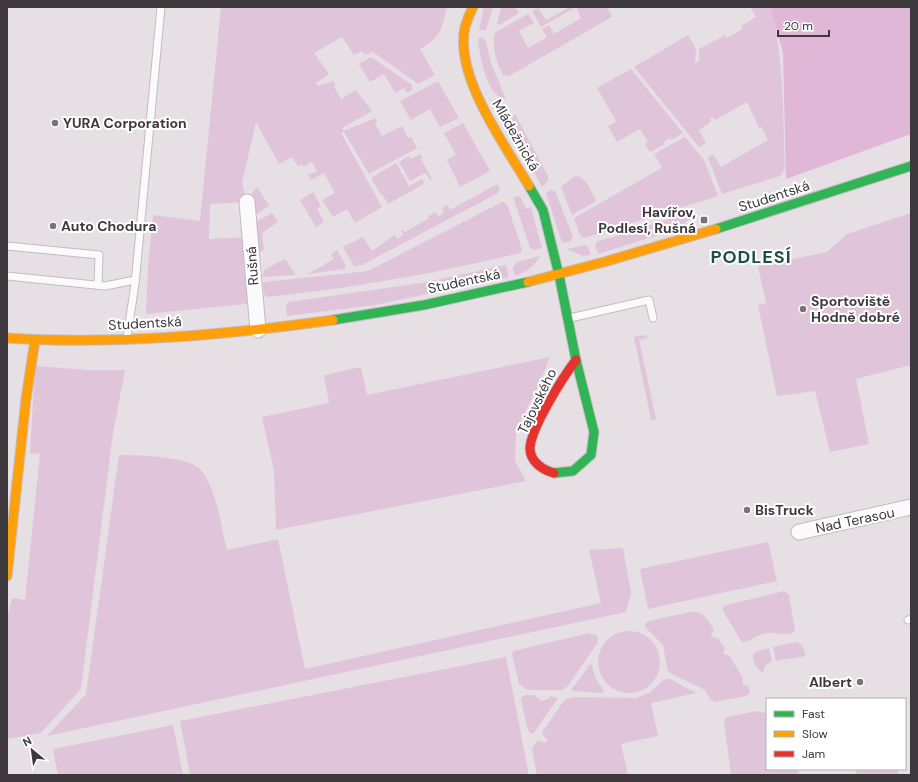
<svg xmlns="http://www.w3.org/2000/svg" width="918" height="782" viewBox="0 0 918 782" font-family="'DM Sans',sans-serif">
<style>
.green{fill:#e0c4d9}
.forest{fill:#e1b7d8}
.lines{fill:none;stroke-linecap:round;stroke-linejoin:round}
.lane-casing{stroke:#c2bcc0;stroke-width:9}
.street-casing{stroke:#c2bcc0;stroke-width:17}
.fast-casing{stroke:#c2bcc0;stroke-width:11}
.slow-casing{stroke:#c2bcc0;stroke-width:11}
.jam-casing{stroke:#c2bcc0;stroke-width:11}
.lane{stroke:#fbfafb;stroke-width:7}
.street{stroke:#fbfafb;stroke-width:15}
.fast{stroke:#30b455;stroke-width:9}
.slow{stroke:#ff9f0a;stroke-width:9}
.jam{stroke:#e5322d;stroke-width:9}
.poi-dot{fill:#787377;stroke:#fff;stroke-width:1.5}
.labels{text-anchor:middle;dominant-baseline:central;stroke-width:4;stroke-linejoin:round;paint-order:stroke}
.poi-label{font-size:14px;font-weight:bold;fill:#3d383c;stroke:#fff;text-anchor:start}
.street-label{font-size:14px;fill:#3d383c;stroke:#fff}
.district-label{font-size:18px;font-weight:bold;letter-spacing:1px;fill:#1e5042;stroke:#fff}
</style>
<rect width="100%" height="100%" fill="#e6e0e5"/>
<!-- green -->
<g class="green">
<path d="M221,7H447C441,31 442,36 420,49L435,75L418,84L373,52L364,55L362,51L354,55L342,37L314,53L329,74L316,83L317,86L333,81L336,85L334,87L341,99L356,90L372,111L342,128L344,131L375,118L377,122L375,123L382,136L402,126L408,138L411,137L417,148L369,174L344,132L341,133L382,207L355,223L347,209L333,217L322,200L335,193L324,173L311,180L308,175L317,171L312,162L304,167L302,165L298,166L292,157L279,164L256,122L242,183L247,202L210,204L209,239L250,237L255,303L146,314L148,266L153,215L200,221Z"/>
<path d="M484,7H493L486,30L479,31Z"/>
<path d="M501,7H515L519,13L499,25L497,24Z"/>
<path d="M570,7H607L612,17L509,76L503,75C497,65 490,43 496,32L528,14L534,23L519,31L528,48L547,37L542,29L549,25L554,34L581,18L576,7L541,27L532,11L538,8L546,20Z"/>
<path d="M750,7H771C784,60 783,115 785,169L780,176L722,194L708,158L713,154L721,167L768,140L761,127L759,128L747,102L715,120L713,117L710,119L711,122L699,130L706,143L699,147L634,67L688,35L696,49L695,63L699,61V49L725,35L727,38L743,29L741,26L756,17Z"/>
<path d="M478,38H482L486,42L491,63L506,99C504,98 499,97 497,95C485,85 479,53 478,38Z"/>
<path d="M371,57L412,85V90L407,93L404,88L395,93L384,74L370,82L359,64Z"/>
<path d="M631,69L683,133L671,140L670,138L663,142L665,144L650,152L645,144L648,142L640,129L617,142L608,126L616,121L597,88Z"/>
<path d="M438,81L459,118L440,127L430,109L411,120L400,101Z"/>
<path d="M515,114L548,176V181L542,187L511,129L509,122Z"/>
<path d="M463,123L490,171L460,187L447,160L456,155L444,133Z"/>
<path d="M685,137L704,160L718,196L584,238L580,235L574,218L660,169L662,167L654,154Z"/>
<path d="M420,154L423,158L421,159L432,179L430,180L425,173L410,181L399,162L409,156L410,159Z"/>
<path d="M396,163L409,186L422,179L424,184L388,204L382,194L381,195L371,178Z"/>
<path d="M575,176C587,176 591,192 596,201L572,215L561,187Z"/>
<path d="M497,184L500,188L498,193L362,265L354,266L343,247L363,237L372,251L395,235L397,239L403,235L401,231L404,230L405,232L429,218L428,216L436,212L438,216L444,213L442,208L447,205L450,210Z"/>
<path d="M257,187L269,206L256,214L252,193Z"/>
<path d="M551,190L555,191L573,237L571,241L563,243L560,237L546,193Z"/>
<path d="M313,192L321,206L317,209L324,222L316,227L300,200Z"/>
<path d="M520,196L526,209L531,207L542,248L535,250L530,248L514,200V197Z"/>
<path d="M502,202L507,204L522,249L520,253C437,273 353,288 267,297L264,294L263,283L265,282L368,271Z"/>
<path d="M691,212L696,215L674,230L598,254L595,246L597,242Z"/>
<path d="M272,213L278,222L262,233L264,250L259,252L256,222Z"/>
<path d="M911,213V365L856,379L869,444L830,452L815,391L777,396L758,305L766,303L758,266L827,252L847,234Z"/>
<path d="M587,245L591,255L583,256L567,249Z"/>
<path d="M337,250L346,266L345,269L308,274L334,259L331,254Z"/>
<path d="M540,256C534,267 527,271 515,276L513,268L517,262Z"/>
<path d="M285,259L296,275L262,277L265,269Z"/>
<path d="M506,265L509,277L375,305L287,316L286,306L289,302L421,283Z"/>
<path d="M643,335L647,336V338L639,340L656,419L651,420L634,337Z"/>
<path d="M550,357L538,387L516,430L515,461L526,481L276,530L274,471L262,417L329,403L324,375L361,367L367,395Z"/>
<path d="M35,366L90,370H125L113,433L81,689L41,733L7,739V618L12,598L25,600L40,454L30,453Z"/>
<path d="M119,455C138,455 191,456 202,471C218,494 220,524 227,550L278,539L305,669L601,603L589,550L623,548L631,593L626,612L47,736L86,694Z"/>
<path d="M768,542L777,581L648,609L640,569Z"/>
<path d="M784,591L789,595L795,631C789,637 776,632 767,633C758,634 750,642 742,642L723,611V606Z"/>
<path d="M690,612C703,610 708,620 714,630L711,634L712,637L718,638L725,648L723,654L729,655L743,678L742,684L748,686L750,692L747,696L715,702L710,699L705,690L668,672L663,645L646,628L645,624L648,621Z"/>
<circle cx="629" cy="662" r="31"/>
<path d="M589,633L597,635L598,642L568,686L562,690H528L519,684L512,655L513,651Z"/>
<path d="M796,642L802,645L806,656L776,661L773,647Z"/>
<path d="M769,648L772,661L765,666L763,673C756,669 750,659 755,652Z"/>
<path d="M506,657L529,775H190L180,721Z"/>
<path d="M591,663L596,679L604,691L602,693L572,691V689Z"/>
<path d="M665,679H670L696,693L651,703L658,736L621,744L628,775H537L532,748L538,740L545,743L548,739L543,736L542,732L563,702L567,699L575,697L636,698L649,693Z"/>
<path d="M526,695H534L541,701L548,699L551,696L558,698L534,733L531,734L528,730L521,700L523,696Z"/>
<path d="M757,711L765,713L767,717V769H798L799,775H731L724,721L727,717Z"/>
<path d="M173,725L183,775H58L53,749Z"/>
<path d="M855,769H897L899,775H857Z"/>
</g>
<!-- forest -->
<path class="forest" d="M770,7H911V134L786,179L783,53Z"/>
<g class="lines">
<defs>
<g id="lane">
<path d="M7,246L99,255L98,285"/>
<path d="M7,276L105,286L135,280"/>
<path d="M570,318L649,300L653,318"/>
<path d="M127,337L135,284L161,7"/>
<path d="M908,620L911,619"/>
</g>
<g id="street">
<path d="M247,202L258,330"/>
<path d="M799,532L911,507"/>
</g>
<g id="fast">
<path d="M529,186L543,210L559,275L576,360L594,432L591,455L573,471L554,473"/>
<path d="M716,229L911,166"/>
<path d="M333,320L424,305L528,282"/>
</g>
<g id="slow">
<path d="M473,7C470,13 467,20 465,27C454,76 505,145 529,186"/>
<path d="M528,282L604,262L716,229"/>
<path d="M7,338C115,345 225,335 333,320"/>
<path d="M7,576L26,399L35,340"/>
</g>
<path id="jam" d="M554,473C543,470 530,462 530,448C531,428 563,377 576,360"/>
</defs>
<!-- lane casing -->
<use href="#lane" class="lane-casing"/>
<!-- street casing -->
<use href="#street" class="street-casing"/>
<!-- fast casing -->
<use href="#fast" class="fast-casing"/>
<!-- slow casing -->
<use href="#slow" class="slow-casing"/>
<!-- jam casing -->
<use href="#jam" class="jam-casing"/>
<!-- lane -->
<use href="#lane" class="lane"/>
<!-- street -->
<use href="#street" class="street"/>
<!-- fast -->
<use href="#fast" class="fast"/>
<!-- slow -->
<use href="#slow" class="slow"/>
<!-- jam -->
<use href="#jam" class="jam"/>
</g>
<!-- markers -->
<g class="poi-dot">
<circle cx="55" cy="123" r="4"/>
<rect x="700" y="216" width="8" height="8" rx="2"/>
<circle cx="53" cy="226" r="4"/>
<circle cx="803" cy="309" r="4"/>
<circle cx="747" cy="510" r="4"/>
<circle cx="860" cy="682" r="4"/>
</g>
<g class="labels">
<!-- poi labels -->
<g class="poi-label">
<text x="63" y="123">YURA Corporation</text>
<text x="696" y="212" text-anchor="end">Havířov,<tspan x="696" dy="16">Podlesí, Rušná</tspan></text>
<text x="61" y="226">Auto Chodura</text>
<text x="811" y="301">Sportoviště<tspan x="811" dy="16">Hodně dobré</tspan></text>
<text x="755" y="510">BisTruck</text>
<text x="852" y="682" text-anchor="end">Albert</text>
</g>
<!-- street labels -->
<g class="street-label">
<text transform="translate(516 135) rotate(60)">Mládežnická</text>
<text transform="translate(774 196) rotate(-18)">Studentská</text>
<text transform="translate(252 266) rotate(-94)">Rušná</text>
<text transform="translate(464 281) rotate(-12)">Studentská</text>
<text transform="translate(145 323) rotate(-3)">Studentská</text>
<text transform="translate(537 401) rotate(-64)">Tajovského</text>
<text transform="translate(855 520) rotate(-12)">Nad Terasou</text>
</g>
<!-- district labels -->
<g class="district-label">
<text x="751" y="257">PODLESÍ</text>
</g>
</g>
<!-- border -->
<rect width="918" height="782" fill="none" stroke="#3d383c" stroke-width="16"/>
<!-- legend -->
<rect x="766" y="698" width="140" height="72" fill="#ffffff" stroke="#b1afb1"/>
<rect x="774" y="711" width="20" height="6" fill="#30b455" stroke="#b1afb1"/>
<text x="802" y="718" font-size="12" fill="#3d383c">Fast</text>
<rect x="774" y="731" width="20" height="6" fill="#ff9f0a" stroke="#b1afb1"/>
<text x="802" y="738" font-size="12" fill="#3d383c">Slow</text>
<rect x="774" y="751" width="20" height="6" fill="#e5322d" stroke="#b1afb1"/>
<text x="802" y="758" font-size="12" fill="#3d383c">Jam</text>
<!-- north arrow -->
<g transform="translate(32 750) rotate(331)" stroke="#ffffff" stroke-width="3" paint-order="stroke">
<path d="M0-3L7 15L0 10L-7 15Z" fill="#3d383c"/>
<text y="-6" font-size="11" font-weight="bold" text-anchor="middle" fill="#3d383c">N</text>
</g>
<!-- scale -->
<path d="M778 30v6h51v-6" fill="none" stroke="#3d383c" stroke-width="2"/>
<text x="784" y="30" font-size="12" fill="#3d383c" stroke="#ffffff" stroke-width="3" paint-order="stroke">20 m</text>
</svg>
